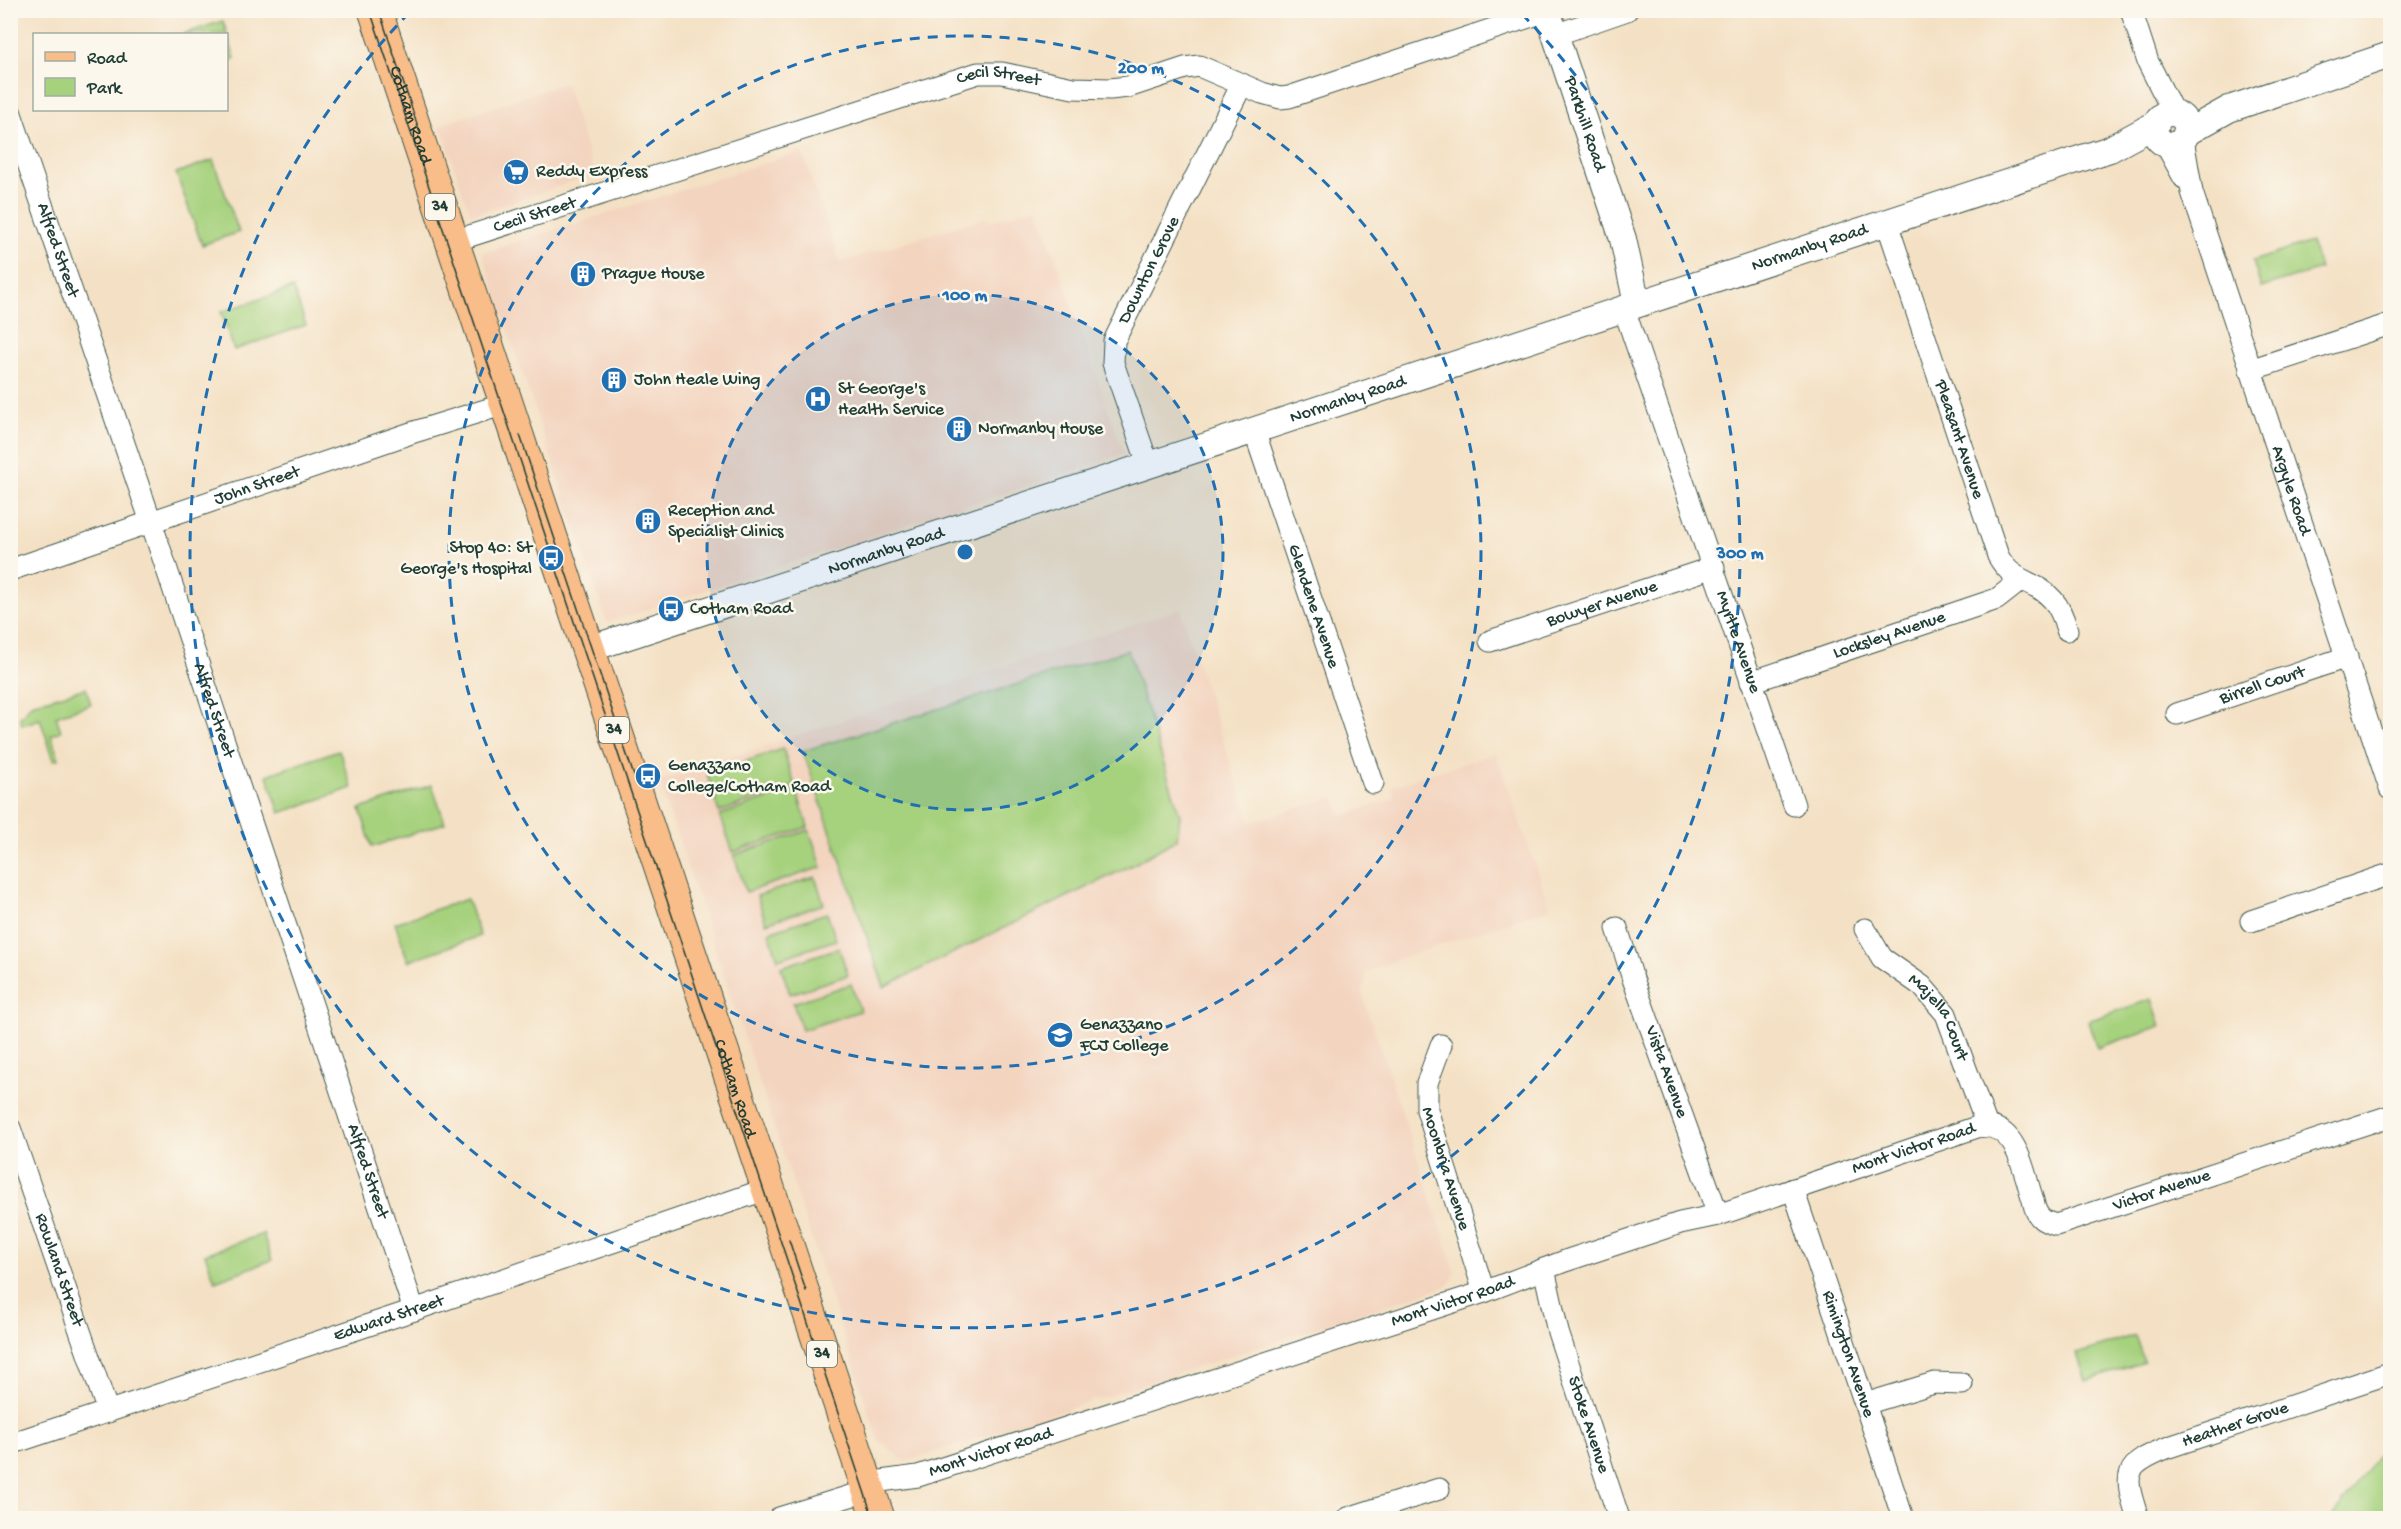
<svg xmlns="http://www.w3.org/2000/svg" width="2401" height="1529" viewBox="0 0 2401 1529" font-family="'Gochi Hand',sans-serif">
<style>
.built{fill:#f3d4bf}
.green{fill:#a6d17d;stroke:#628758;stroke-width:1.5}
.lines{fill:none;stroke-linecap:round;stroke-linejoin:round}
.minor-casing{stroke:#3f564a;stroke-width:23}
.tertiary-casing{stroke:#3f564a;stroke-width:28}
.primary-casing{stroke:#3f564a;stroke-width:35}
.minor{stroke:#fff;stroke-width:21}
.tertiary{stroke:#fff;stroke-width:26}
.primary{stroke:#f8bd88;stroke-width:33}
.tram{stroke:#1f3d34;stroke-width:1.5}
.ring{fill:none;stroke:#1f6fb2;stroke-width:3;stroke-dasharray:10 8}
.labels{text-anchor:middle;dominant-baseline:central;stroke-width:5;stroke-linejoin:round;paint-order:stroke}
.shield{fill:#fbf7ec;stroke:#61756b;stroke-width:1.5}
.shield-label{font-size:16px;font-weight:bold;fill:#1f3d34}
.street-label{font-size:18px;fill:#1f3d34;stroke:#fbf7ec}
.poi-label{font-size:18px;fill:#1f3d34;stroke:#fbf7ec;text-anchor:start}
.centre{fill:#1f6fb2;stroke:#fbf7ec;stroke-width:3}
.ring-label{font-size:18px;text-anchor:middle;font-weight:bold;fill:#1f6fb2;stroke:#fbf7ec;stroke-width:5;stroke-linejoin:round;paint-order:stroke}
</style>
<rect width="100%" height="100%" fill="#fbf7ec"/>
<filter id="ink" filterUnits="userSpaceOnUse"><feTurbulence type="fractalNoise" baseFrequency=".0167" numOctaves="2"/><feDisplacementMap in="SourceGraphic" scale="12" xChannelSelector="R" yChannelSelector="G"/><feConvolveMatrix kernelMatrix="1 2 1 2 8 2 1 2 1" color-interpolation-filters="sRGB"/></filter>
<filter id="wash" filterUnits="userSpaceOnUse"><feTurbulence type="fractalNoise" baseFrequency=".008" numOctaves="4" result="noise"/><feDisplacementMap in="SourceGraphic" scale="24" xChannelSelector="R" yChannelSelector="G"/><feGaussianBlur stdDeviation="1.35" result="paint"/><feColorMatrix in="noise" values="0 0 0 0 0 0 0 0 0 0 0 0 0 0 0 0 0 1.4 0 .05"/><feComposite in="paint" operator="in"/></filter>
<g filter="url(#wash)">
<rect width="100%" height="100%" fill="#f4e1c5"/>
<!-- built -->
<g class="built">
<path d="M565,83L595,174L474,215L470,213L440,125Z"/>
<path d="M802,151L840,262L987,217L989,222L1037,206L1124,454L607,623L482,253Z"/>
<path d="M1180,609L1250,822L1334,797L1342,816L1394,798L1392,786L1496,753L1550,908L1393,961L1367,972L1362,993L1456,1273L1449,1285L905,1462L878,1439L659,781Z"/>
</g>
<!-- green -->
<g class="green">
<path d="M223,21L235,59L227,62L226,34H183Z"/>
<path d="M213,160L239,232L202,245L176,173Z"/>
<path d="M2311,242L2320,269L2261,288L2253,261Z"/>
<path d="M293,288L306,325L234,350L221,312Z"/>
<path d="M1128,650L1180,815L1177,839L1136,863L884,987L803,751Z"/>
<path d="M86,688L91,704L56,716L61,731L51,735L59,759L54,760L40,719L22,725L20,718L31,704Z"/>
<path d="M783,749L795,786L719,812L707,774Z"/>
<path d="M339,750L352,788L280,813L267,775Z"/>
<path d="M432,785L445,823L372,847L360,809Z"/>
<path d="M796,789L808,827L733,852L720,815Z"/>
<path d="M809,830L822,867L746,892L734,855Z"/>
<path d="M815,877L824,904L766,923L757,896Z"/>
<path d="M467,899L480,936L408,961L395,923Z"/>
<path d="M827,913L836,940L778,959L769,932Z"/>
<path d="M839,948L848,975L790,994L781,967Z"/>
<path d="M851,984L860,1011L802,1030L793,1003Z"/>
<path d="M2152,999L2161,1026L2097,1048L2088,1021Z"/>
<path d="M263,1234L272,1260L215,1281L205,1254Z"/>
<path d="M2135,1335L2144,1362L2086,1381L2077,1354Z"/>
<path d="M2390,1439V1518H2331Z"/>
</g>
</g>
<g filter="url(#ink)">
<g class="lines">
<defs>
<g id="minor">
<path d="M2131,10L2148,62L2174,114"/>
<path d="M1555,35L1627,10"/>
<path id="s1" d="M10,111L151,522L414,1310"/>
<path id="s2" d="M2183,139L2192,192L2390,789"/>
<path d="M2166,145L2184,178"/>
<path id="s3" d="M1887,223L1998,556C2014,585 2035,579 2053,600C2060,608 2064,619 2067,630"/>
<path id="s4" d="M451,242L978,73H1002L1073,88L1110,89L1128,87L1185,68L1199,66L1262,93L1280,98L1289,97L1547,11"/>
<path id="s5" d="M1624,309L1794,805"/>
<path d="M2250,370L2390,324"/>
<path id="s6" d="M1254,430L1373,783"/>
<path id="s7" d="M1148,464L1113,363L1114,341L1242,84"/>
<path id="s8" d="M10,570L411,433L505,404"/>
<path id="s9" d="M1490,641L1714,567"/>
<path id="s10" d="M1751,682L1997,599L2020,581"/>
<path id="s11" d="M2177,714L2347,657"/>
<path d="M2251,921L2390,874"/>
<path id="s12" d="M1617,928L1633,979L1718,1215"/>
<path id="s13" d="M1865,929L1882,958L1922,986L1946,1014L1987,1126"/>
<path id="s14" d="M1441,1045L1427,1083V1110L1484,1292"/>
<path id="s15" d="M10,1128L108,1412"/>
<path id="s16" d="M1793,1189L1903,1518"/>
<path id="s17" d="M1544,1269L1558,1332L1619,1518"/>
<path d="M1865,1404L1934,1383L1962,1384"/>
<path id="s18" d="M10,1444L414,1310L767,1189"/>
<path id="s19" d="M866,1483L918,1476L1484,1292L1565,1261L1680,1223L1718,1215L1977,1127C2017,1120 2023,1171 2033,1200C2034,1205 2035,1212 2040,1217C2044,1222 2050,1223 2056,1225L2390,1116"/>
<path d="M779,1518L850,1496L869,1492"/>
<path d="M1348,1518L1439,1489"/>
<path id="s20" d="M2138,1518C2123,1473 2123,1465 2169,1447L2390,1373"/>
</g>
<g id="tertiary">
<path id="s21" d="M1547,10L1623,239L1637,304"/>
<circle cx="2171" cy="129" r="16"/>
<path d="M2186,133L2229,109L2390,55"/>
<path id="s22" d="M586,650L2110,149L2156,124"/>
</g>
<g id="primary">
<path id="s23" d="M375,10L878,1518"/>
</g>
</defs>
<!-- minor casing -->
<use href="#minor" class="minor-casing"/>
<!-- tertiary casing -->
<use href="#tertiary" class="tertiary-casing"/>
<!-- primary casing -->
<use href="#primary" class="primary-casing"/>
<!-- minor -->
<use href="#minor" class="minor"/>
<!-- tertiary -->
<use href="#tertiary" class="tertiary"/>
<!-- primary -->
<use href="#primary" class="primary"/>
<!-- tram -->
<g class="tram">
<path d="M370,10L873,1518"/>
<path d="M379,10L420,133"/>
<path d="M520,435L634,776"/>
<path d="M789,1240L806,1291"/>
</g>
</g>
</g>
<!-- distance rings -->
<circle cx="965" cy="552" r="258" fill="#1f6fb2" fill-opacity=".12"/>
<g class="ring">
<circle cx="965" cy="552" r="258"/>
<circle cx="965" cy="552" r="516"/>
<path d="M1522 14A775 775 0 1 1 408 14"/>
</g>
<!-- icons -->
<defs>
<symbol id="supermarket-disc" viewBox="-11 -11 22 22"><circle r="9.5" fill="#1f6fb2" stroke="#fbf7ec"/><path d="M-6-5.5h2.5l.6 2H6L4.5 2H-2.5L-4.4-4H-6ZM-1.5 3.2a1.3 1.3 0 1 0 .1 0ZM3 3.2a1.3 1.3 0 1 0 .1 0Z" fill="#fff"/></symbol>
<symbol id="building-disc" viewBox="-11 -11 22 22"><circle r="9.5" fill="#1f6fb2" stroke="#fbf7ec"/><path d="M-4-6H4V6H1V3H-1V6H-4ZM-2.5-4.3h1.7v1.8h-1.7ZM.8-4.3h1.7v1.8H.8ZM-2.5-1h1.7V.8h-1.7ZM.8-1h1.7V.8H.8Z" fill="#fff"/></symbol>
<symbol id="hospital-disc" viewBox="-11 -11 22 22"><circle r="9.5" fill="#1f6fb2" stroke="#fbf7ec"/><path d="M-5-5h3v3.5h4V-5h3V5h-3V1.5h-4V5h-3Z" fill="#fff"/></symbol>
<symbol id="bus-disc" viewBox="-11 -11 22 22"><circle r="9.5" fill="#1f6fb2" stroke="#fbf7ec"/><path d="M-5-6H5V4H4V6H2V4H-2V6H-4V4H-5ZM-3.5-4V0h7V-4ZM-3.5 1.2v1.5H-2V1.2ZM2 1.2v1.5H3.5V1.2Z" fill="#fff"/></symbol>
<symbol id="school-disc" viewBox="-11 -11 22 22"><circle r="9.5" fill="#1f6fb2" stroke="#fbf7ec"/><path d="M0-5L7-2L0 1L-7-2ZM-4 1L0 2.5L4 1V4Q0 6-4 4Z" fill="#fff"/></symbol>
</defs>
<g fill-rule="evenodd">
<use href="#supermarket-disc" x="501" y="157" width="30" height="30"/>
<use href="#building-disc" x="568" y="259" width="30" height="30"/>
<use href="#building-disc" x="599" y="365" width="30" height="30"/>
<use href="#hospital-disc" x="803" y="384" width="30" height="30"/>
<use href="#building-disc" x="944" y="414" width="30" height="30"/>
<use href="#building-disc" x="633" y="506" width="30" height="30"/>
<use href="#bus-disc" x="536" y="543" width="30" height="30"/>
<use href="#bus-disc" x="656" y="594" width="30" height="30"/>
<use href="#bus-disc" x="633" y="761" width="30" height="30"/>
<use href="#school-disc" x="1045" y="1020" width="30" height="30"/>
</g>
<g class="labels">
<!-- shield labels -->
<g class="shield">
<rect x="425" y="194" width="30" height="26" rx="4.5"/>
<rect x="599" y="717" width="30" height="26" rx="4.5"/>
<rect x="807" y="1341" width="30" height="26" rx="4.5"/>
</g>
<g class="shield-label">
<text x="440" y="207">34</text>
<text x="614" y="730">34</text>
<text x="822" y="1354">34</text>
</g>
<!-- street labels -->
<g class="street-label">
<text stroke="none"><textPath href="#s4" startOffset="574">Cecil Street</textPath></text>
<text stroke="none"><textPath href="#s23" startOffset="111">Cotham Road</textPath></text>
<text stroke="none"><textPath href="#s21" startOffset="120">Parkhill Road</textPath></text>
<text stroke="none"><textPath href="#s4" startOffset="88">Cecil Street</textPath></text>
<text stroke="none"><textPath href="#s22" startOffset="1288">Normanby Road</textPath></text>
<text stroke="none"><textPath href="#s1" startOffset="147">Alfred Street</textPath></text>
<text stroke="none"><textPath href="#s7" startOffset="208">Downton Grove</textPath></text>
<text stroke="none"><textPath href="#s22" startOffset="802">Normanby Road</textPath></text>
<text stroke="none"><textPath href="#s3" startOffset="228">Pleasant Avenue</textPath></text>
<text stroke="none"><textPath href="#s8" startOffset="261">John Street</textPath></text>
<text stroke="none"><textPath href="#s2" startOffset="368">Argyle Road</textPath></text>
<text stroke="none"><textPath href="#s22" startOffset="316">Normanby Road</textPath></text>
<text stroke="none"><textPath href="#s9" startOffset="118">Bowyer Avenue</textPath></text>
<text stroke="none"><textPath href="#s6" startOffset="186">Glendene Avenue</textPath></text>
<text stroke="none"><textPath href="#s10" startOffset="146">Locksley Avenue</textPath></text>
<text stroke="none"><textPath href="#s5" startOffset="352">Myrtle Avenue</textPath></text>
<text stroke="none"><textPath href="#s11" startOffset="90">Birrell Court</textPath></text>
<text stroke="none"><textPath href="#s1" startOffset="633">Alfred Street</textPath></text>
<text stroke="none"><textPath href="#s13" startOffset="118">Majella Court</textPath></text>
<text stroke="none"><textPath href="#s12" startOffset="152">Vista Avenue</textPath></text>
<text stroke="none"><textPath href="#s23" startOffset="1137">Cotham Road</textPath></text>
<text stroke="none"><textPath href="#s19" startOffset="1101">Mont Victor Road</textPath></text>
<text stroke="none"><textPath href="#s14" startOffset="129">Moonbria Avenue</textPath></text>
<text stroke="none"><textPath href="#s1" startOffset="1119">Alfred Street</textPath></text>
<text stroke="none"><textPath href="#s19" startOffset="1418">Victor Avenue</textPath></text>
<text stroke="none"><textPath href="#s15" startOffset="150">Rowland Street</textPath></text>
<text stroke="none"><textPath href="#s19" startOffset="615">Mont Victor Road</textPath></text>
<text stroke="none"><textPath href="#s18" startOffset="399">Edward Street</textPath></text>
<text stroke="none"><textPath href="#s16" startOffset="174">Rimington Avenue</textPath></text>
<text stroke="none"><textPath href="#s17" startOffset="162">Stoke Avenue</textPath></text>
<text stroke="none"><textPath href="#s20" startOffset="164">Heather Grove</textPath></text>
<text stroke="none"><textPath href="#s19" startOffset="129">Mont Victor Road</textPath></text>
</g>
<!-- poi labels -->
<g class="poi-label">
<text x="536" y="172">Reddy Express</text>
<text x="602" y="274">Prague House</text>
<text x="634" y="380">John Heale Wing</text>
<text x="838" y="389">St George's<tspan x="838" dy="21">Health Service</tspan></text>
<text x="978" y="429">Normanby House</text>
<text x="668" y="511">Reception and<tspan x="668" dy="21">Specialist Clinics</tspan></text>
<text x="532" y="548" text-anchor="end">Stop 40: St<tspan x="532" dy="21">George's Hospital</tspan></text>
<text x="690" y="609">Cotham Road</text>
<text x="668" y="766">Genazzano<tspan x="668" dy="21">College/Cotham Road</tspan></text>
<text x="1080" y="1025">Genazzano<tspan x="1080" dy="21">FCJ College</tspan></text>
</g>
</g>
<circle cx="965" cy="552" r="9" class="centre"/>
<g class="ring-label">
<text x="1141" y="73">200 m</text>
<text x="965" y="300">100 m</text>
<text x="1740" y="558">300 m</text>
</g>
<!-- margin -->
<rect width="2401" height="1529" fill="none" stroke="#fbf7ec" stroke-width="36"/>
<!-- legend -->
<rect x="33" y="33" width="195" height="78" fill="#fbf7ec" stroke="#a3ada2" stroke-width="1.5"/>
<rect x="45" y="52" width="30" height="9" fill="#f8bd88" stroke="#a3ada2" stroke-width="1.5"/>
<text x="87" y="63" font-size="18" fill="#1f3d34">Road</text>
<rect x="45" y="78" width="30" height="18" fill="#a6d17d" stroke="#a3ada2" stroke-width="1.5"/>
<text x="87" y="93" font-size="18" fill="#1f3d34">Park</text>
</svg>
